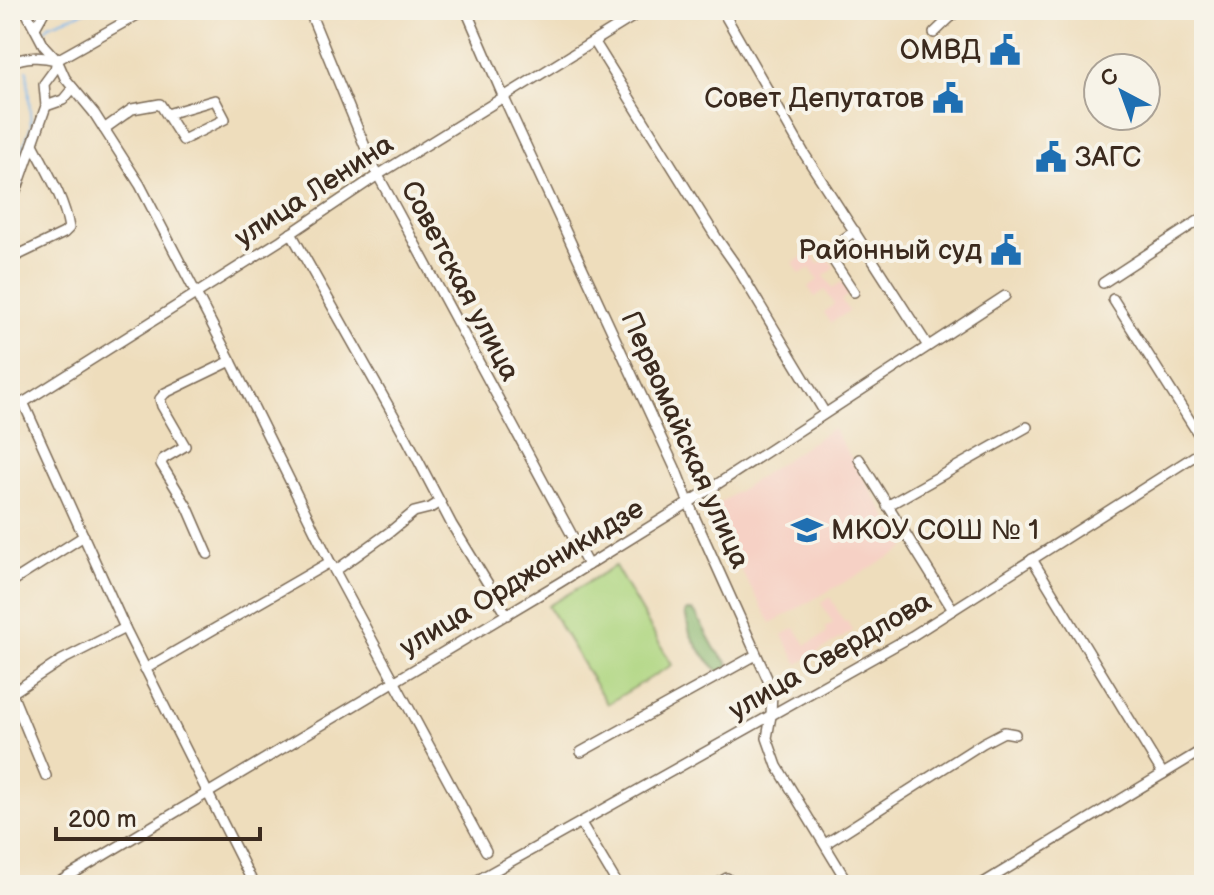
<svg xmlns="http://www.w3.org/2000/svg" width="1214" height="895" viewBox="0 0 1214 895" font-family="'Balsamiq Sans',sans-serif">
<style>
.built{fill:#f6d1c5}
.green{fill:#afd681;stroke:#758050;stroke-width:2}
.forest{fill:#8bb76f;stroke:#637046;stroke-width:2}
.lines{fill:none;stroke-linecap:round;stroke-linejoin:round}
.stream{stroke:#7ab6ec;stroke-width:2}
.minor-casing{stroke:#7a6955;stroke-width:12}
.minor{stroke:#fff;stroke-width:9}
.labels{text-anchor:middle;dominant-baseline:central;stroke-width:8;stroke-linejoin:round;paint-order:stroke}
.poi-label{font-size:28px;fill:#3b2a1e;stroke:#f7f3e8;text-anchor:end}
.street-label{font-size:28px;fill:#3b2a1e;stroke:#f7f3e8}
</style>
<rect width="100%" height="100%" fill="#f7f3e8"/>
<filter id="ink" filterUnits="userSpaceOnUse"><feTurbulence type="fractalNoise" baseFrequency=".0125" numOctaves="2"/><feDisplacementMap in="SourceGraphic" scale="16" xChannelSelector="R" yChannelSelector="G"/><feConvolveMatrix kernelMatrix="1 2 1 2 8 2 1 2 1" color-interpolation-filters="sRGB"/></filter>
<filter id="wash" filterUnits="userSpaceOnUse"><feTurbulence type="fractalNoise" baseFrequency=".006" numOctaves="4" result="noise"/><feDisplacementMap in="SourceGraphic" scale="32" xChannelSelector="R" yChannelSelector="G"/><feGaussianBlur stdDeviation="1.8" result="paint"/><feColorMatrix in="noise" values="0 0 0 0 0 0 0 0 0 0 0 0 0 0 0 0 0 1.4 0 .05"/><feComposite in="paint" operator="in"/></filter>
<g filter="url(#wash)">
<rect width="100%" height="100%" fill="#eeddbc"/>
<!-- built -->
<g class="built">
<path d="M810,252L818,264L828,258L835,268L824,276L833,288L842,282L850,294L841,300L849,311L831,323L824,312L834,304L825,290L815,297L808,287L818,280L810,268L800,274L793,263Z"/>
<path d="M833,428L906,548L771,623L708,511Z"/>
<path d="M830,597L844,622L847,621L853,631L798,664L782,635L795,628L806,645L827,633L825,628L833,623L821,603Z"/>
</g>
<!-- green -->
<path class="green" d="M615,566L672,665L607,704L548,606Z"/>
<!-- forest -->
<path class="forest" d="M686,611H693L696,614L715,649L728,663V667L720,672C710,665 695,645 690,633C688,627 687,620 685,613Z"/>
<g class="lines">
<!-- stream -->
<g class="stream">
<path d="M45,30L49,25L89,10"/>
<path d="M10,185L31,126L27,70"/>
</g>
</g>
</g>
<g filter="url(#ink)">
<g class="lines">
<defs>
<g id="minor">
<path d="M25,10L44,46L57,60L65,78L94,113L140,185L231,361L330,562L486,851"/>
<path d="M309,10L373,166L588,565"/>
<path d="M466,10L504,98L675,468L694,516L772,689L771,716L767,738L777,766L849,885"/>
<path d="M722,10L805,155L928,346"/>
<path d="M35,28L45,10"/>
<path d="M934,33L958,10"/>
<path d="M594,41L716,237L737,267L825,413"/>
<path d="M10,63C26,56 40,56 57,60L146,10"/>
<path d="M46,106L63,100L73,88"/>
<path d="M104,129L132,109L160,104L183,140L225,119L215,100L167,114"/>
<path d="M10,203L18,186L46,106L44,84L55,69L57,60"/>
<path d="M291,233L407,439L452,525L507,615"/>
<path d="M10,259L64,233L69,228C64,198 47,171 33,144"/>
<path d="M1103,283L1204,217"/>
<path d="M854,292L827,251C837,245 844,238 855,231"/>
<path d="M1113,299L1204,443"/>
<path d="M23,402L125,628L254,885"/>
<path d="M10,411L281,240L378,175L644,10"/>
<path d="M859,459L953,610"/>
<path d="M887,506L1027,427"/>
<path d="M208,554L188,508L161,464L163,459L185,446L162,406L160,399L165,393L231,361"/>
<path d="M1032,559L1163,774"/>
<path d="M335,571L391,531L414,512L430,508L440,502"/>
<path d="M10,583L84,536"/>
<path d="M145,669L330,562"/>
<path d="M10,689L46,776"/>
<path d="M12,693L62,660L125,628"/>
<path d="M581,752L756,655"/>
<path d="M581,823L618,885"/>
<path d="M825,844L983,743L1004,732L1015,734"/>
<path d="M54,885L559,583L690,502L1005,296"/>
<path d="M469,885L912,636L1204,450"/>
<path d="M715,885L727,878"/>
<path d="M980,885L1204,749"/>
</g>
</defs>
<!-- minor casing -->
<use href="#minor" class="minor-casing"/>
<!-- minor -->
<use href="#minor" class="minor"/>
</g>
</g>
<!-- icons -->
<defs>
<symbol id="civic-bare" viewBox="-9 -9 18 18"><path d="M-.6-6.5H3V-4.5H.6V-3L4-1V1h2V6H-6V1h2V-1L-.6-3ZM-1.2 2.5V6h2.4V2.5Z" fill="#1f6fb2" stroke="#f7f3e8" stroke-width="2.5" paint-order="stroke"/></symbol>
<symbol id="school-bare" viewBox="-9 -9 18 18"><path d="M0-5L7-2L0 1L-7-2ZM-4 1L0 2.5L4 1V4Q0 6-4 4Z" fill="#1f6fb2" stroke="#f7f3e8" stroke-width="2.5" paint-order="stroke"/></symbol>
</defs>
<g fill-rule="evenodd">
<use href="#civic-bare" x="983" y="28" width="44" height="44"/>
<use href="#civic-bare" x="926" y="76" width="44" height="44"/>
<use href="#civic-bare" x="1029" y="135" width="44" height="44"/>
<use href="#civic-bare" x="984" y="228" width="44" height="44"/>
<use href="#school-bare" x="785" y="508" width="44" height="44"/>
</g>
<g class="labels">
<!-- poi labels -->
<g class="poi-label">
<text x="981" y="50">ОМВД</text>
<text x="924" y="98">Совет Депутатов</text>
<text x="1075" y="157" text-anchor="start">ЗАГС</text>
<text x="982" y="250">Районный суд</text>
<text x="831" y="530" text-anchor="start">МКОУ СОШ № 1</text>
</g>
<!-- street labels -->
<g class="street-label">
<text transform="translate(314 191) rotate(-33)">улица Ленина</text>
<text transform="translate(460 281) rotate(62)">Советская улица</text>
<text transform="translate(685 440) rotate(66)">Первомайская улица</text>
<text transform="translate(522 578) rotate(-31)">улица Орджоникидзе</text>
<text transform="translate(830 656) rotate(-30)">улица Свердлова</text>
</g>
</g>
<!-- margin -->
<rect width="1214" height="895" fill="none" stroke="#f7f3e8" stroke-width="40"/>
<!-- north arrow -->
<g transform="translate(1122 92) rotate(319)"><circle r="38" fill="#f7f3e8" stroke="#aca397" stroke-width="2"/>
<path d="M0-6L14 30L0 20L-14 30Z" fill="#1f6fb2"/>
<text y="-12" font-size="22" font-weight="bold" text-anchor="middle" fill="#3b2a1e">С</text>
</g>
<!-- scale -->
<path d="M56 827v12h204v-12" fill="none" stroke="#3b2a1e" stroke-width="4"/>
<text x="68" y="827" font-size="24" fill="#3b2a1e" stroke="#f7f3e8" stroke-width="6" paint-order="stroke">200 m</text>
</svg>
